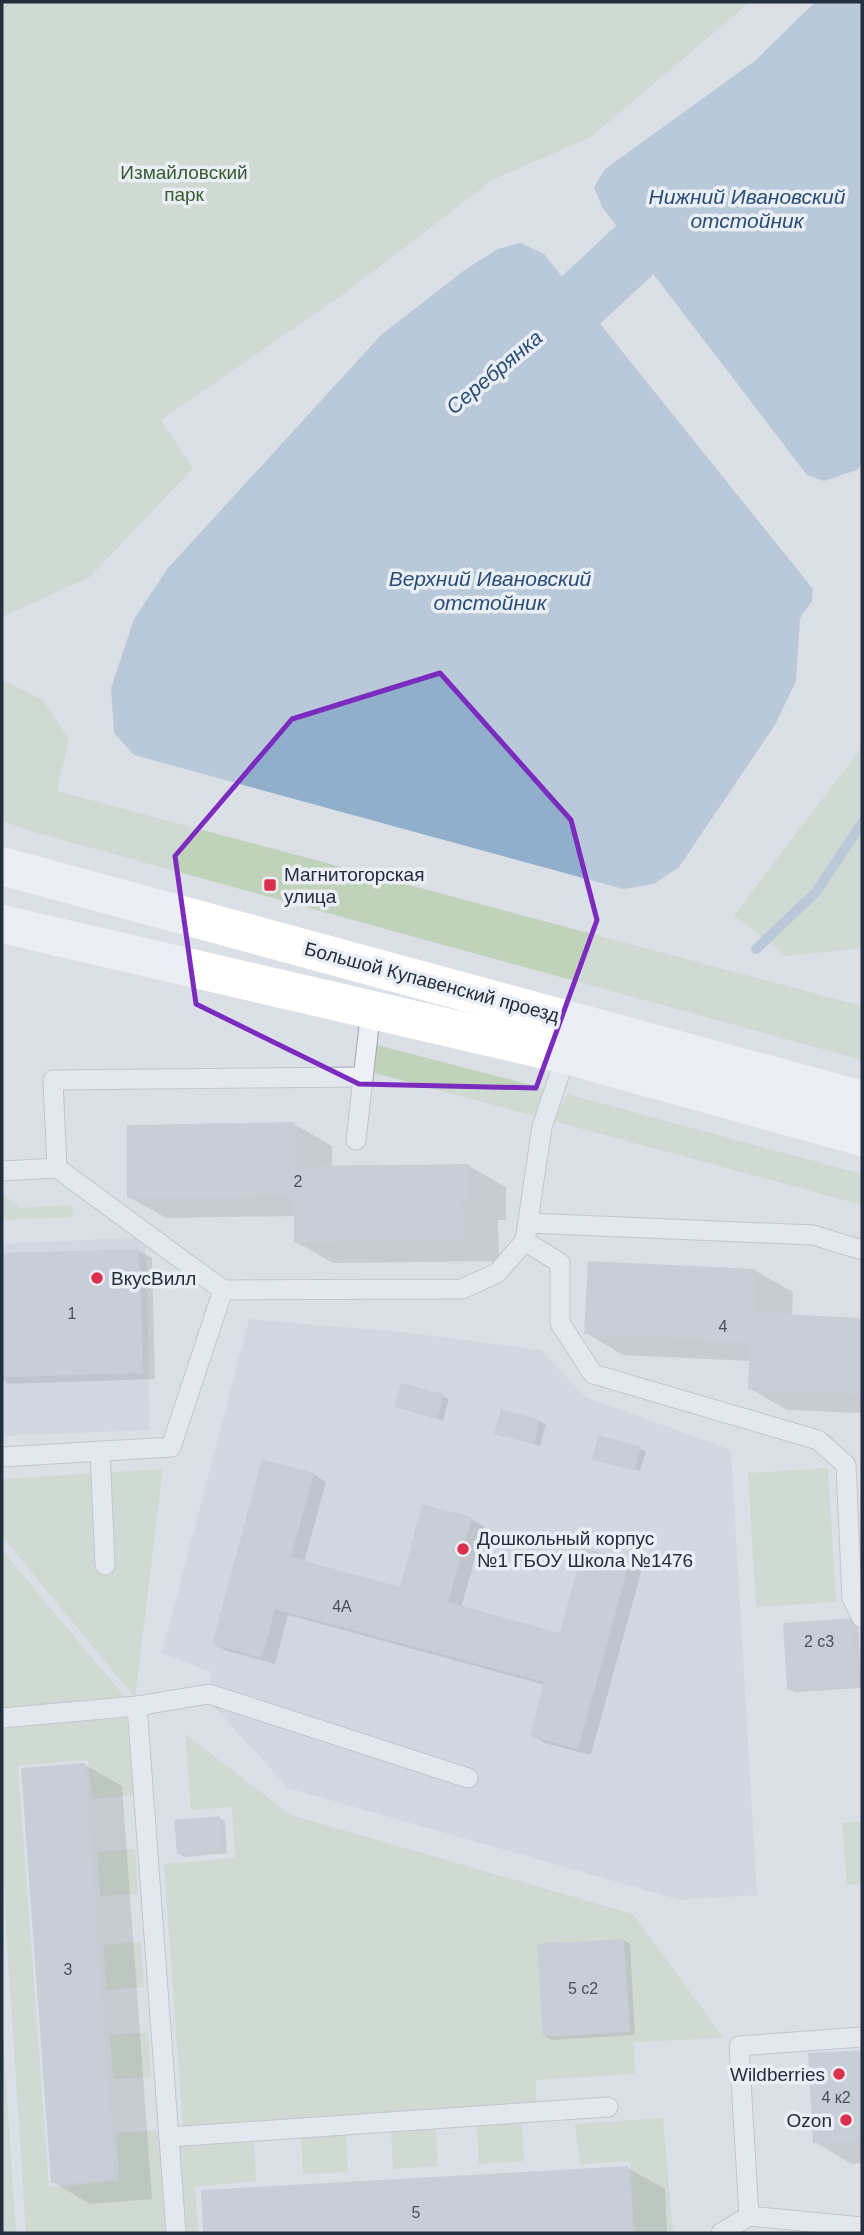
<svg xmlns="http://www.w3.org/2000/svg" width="864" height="2235" viewBox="0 0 864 2235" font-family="Arial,sans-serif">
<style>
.built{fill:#c8cfd9}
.green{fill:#c1d2bb}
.water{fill:#91aecb}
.shadow{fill:#0003}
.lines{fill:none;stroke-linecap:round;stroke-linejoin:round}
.stream{stroke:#91aecb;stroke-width:10}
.river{stroke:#91aecb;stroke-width:61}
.building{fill:#b1b9c4}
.lane-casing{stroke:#a0a7b1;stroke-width:21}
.lane{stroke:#eef0f5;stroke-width:19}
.secondary{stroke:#fff;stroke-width:38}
.marked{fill:none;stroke:#7b2cbf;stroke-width:5;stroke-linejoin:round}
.poi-dot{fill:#db314d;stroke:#eaeff5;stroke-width:2.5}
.labels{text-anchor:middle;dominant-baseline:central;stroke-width:7;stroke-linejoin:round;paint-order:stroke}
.number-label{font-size:16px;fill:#465160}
.park-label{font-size:19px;fill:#385b2f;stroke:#eaeff5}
.poi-label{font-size:19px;fill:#232e3e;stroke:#eaeff5;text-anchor:start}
.street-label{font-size:19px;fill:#232e3e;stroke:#eaeff5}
.water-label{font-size:21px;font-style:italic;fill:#2a4d76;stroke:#eaeff5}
</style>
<rect width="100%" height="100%" fill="#dbe0e7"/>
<!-- built -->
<g class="built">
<path d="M146,1237L150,1430L2,1436V1244Z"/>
<path d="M249,1319L402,1332L541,1350L586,1397L731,1450L757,1895L680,1900L288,1788L208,1700L211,1672L162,1653Z"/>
</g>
<!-- green -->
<g class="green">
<path d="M2,2H750L591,137L494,179L345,293L161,420L193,468L90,577L2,617Z"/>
<path d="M2,682L9,683L43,700L69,739L57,791L862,1006V1060L37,833L2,821Z"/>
<path d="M862,747V948L786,956L734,915Z"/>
<path d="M377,1045L551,1090L538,1117L371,1072Z"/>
<path d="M567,1094L862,1174V1205L553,1121Z"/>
<path d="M2,1193L20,1208L72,1205L73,1217L2,1220Z"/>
<path d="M828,1468L836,1602L756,1607L748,1473Z"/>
<path d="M163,1469L135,1698L2,1536V1479Z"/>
<path d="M2,1550L130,1703L2,1714Z"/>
<path d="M127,1718L134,1795L92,1799L88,1760L18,1766L49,2187L119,2181L116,2133L160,2130L166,2233H26L2,1867V1727Z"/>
<path d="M185,1734L291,1815L633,1914L724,2038L634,2042L635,2074L536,2080V2103L183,2128L164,1864L235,1858L232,1807L191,1810Z"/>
<path d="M862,1821V1884L847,1885L842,1823Z"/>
<path d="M135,1849L138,1894L100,1896L97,1852Z"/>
<path d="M141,1942L144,1987L107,1990L103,1945Z"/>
<path d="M2,2019L16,2233H2Z"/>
<path d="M148,2032L151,2077L113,2079L110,2035Z"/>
<path d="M663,2118L673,2233H634L630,2161L580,2164L575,2124Z"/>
<path d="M522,2123L524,2161L479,2164L477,2126Z"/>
<path d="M436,2128L438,2166L393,2169L391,2131Z"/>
<path d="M346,2134L348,2172L303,2174L301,2137Z"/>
<path d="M254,2142L256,2181L195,2187L199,2233H182L178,2146Z"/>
</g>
<!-- water -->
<g class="water">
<path d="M815,2H862V463L857,470L824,481L807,475L602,207L594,187L605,169L756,60Z"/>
<path d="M520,243L544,254L813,589L812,601L800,618L796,681L775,725L679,867L654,884L623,889L134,755L114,733L111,688L134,619L168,568L381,335L466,269L498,249Z"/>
</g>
<!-- shadow -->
<g class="shadow">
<path d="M294,1124L332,1146V1167L469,1166L506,1187V1220H498L499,1261L333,1263L296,1242V1216L166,1218L129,1197Z"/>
<path d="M139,1251L152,1258L155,1379L9,1384L2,1379V1255Z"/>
<path d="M756,1271L793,1292L792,1317L862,1320V1413L787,1410L749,1388L751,1361L623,1355L586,1333Z"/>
<path d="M443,1396L449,1399L443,1421L396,1406Z"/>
<path d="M540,1421L546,1425L540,1446L496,1433Z"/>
<path d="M600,1437L646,1451L640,1471L598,1460Z"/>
<path d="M313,1474L326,1482L304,1563L401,1589L471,1519L484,1526L461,1608L561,1635L629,1561L642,1569L591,1755L544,1743L532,1735L545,1685L288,1615L275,1664L227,1651L214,1644Z"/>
<path d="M852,1620L858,1624L862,1688L795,1692L789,1689Z"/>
<path d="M85,1765L122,1786L152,2199L90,2204L53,2182Z"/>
<path d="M219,1818L225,1821L227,1853L184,1857L178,1853Z"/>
<path d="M624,1940L630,1944L635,2035L551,2040L545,2036Z"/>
<path d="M862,2052V2163L852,2164L815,2142L810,2055Z"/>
<path d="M628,2168L665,2189L667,2233H205L202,2192Z"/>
</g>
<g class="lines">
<!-- stream -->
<path class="stream" d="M756,949L816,892L862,823"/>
<!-- river -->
<path class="river" d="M517,353L581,300L697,192"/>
</g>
<!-- building -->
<g class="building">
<path d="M295,1122V1166L469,1164V1199H462L463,1240L294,1243V1195L127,1198V1125Z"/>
<path d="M139,1249L143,1373L2,1377V1253Z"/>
<path d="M588,1261L756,1269L754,1313L862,1318V1395L748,1389L750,1342L584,1334Z"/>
<path d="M401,1383L444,1394L437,1419L394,1407Z"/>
<path d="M501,1409L540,1420L534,1444L494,1434Z"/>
<path d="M598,1435L640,1446L634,1471L592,1460Z"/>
<path d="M262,1459L314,1473L291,1557L400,1587L422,1504L472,1517L448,1602L560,1633L583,1547L630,1560L578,1749L530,1736L544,1682L275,1609L262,1658L212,1644Z"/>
<path d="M853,1618L856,1686L787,1690L783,1623Z"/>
<path d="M85,1763L115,2179L51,2183L21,1768Z"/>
<path d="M220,1816L222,1850L177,1854L174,1820Z"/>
<path d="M624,1939L630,2032L543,2037L537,1944Z"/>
<path d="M862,2050V2140L813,2143L808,2053Z"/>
<path d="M628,2166L632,2233H203L201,2190Z"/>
</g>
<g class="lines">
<defs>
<g id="lane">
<path d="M566,1055L542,1127L525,1241L560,1263V1323L593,1374L818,1440L846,1465L852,1598L862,1618"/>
<path d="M356,1140L371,1009"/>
<path d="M57,1168L223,1290"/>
<path d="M2,1171L57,1168L53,1080L362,1077"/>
<path d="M528,1223L813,1235L862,1250"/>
<path d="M100,1451L105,1565"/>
<path d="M2,1457L171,1447L223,1290L462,1289L497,1273L525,1241"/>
<path d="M137,1706L209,1694L468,1778"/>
<path d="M2,1718L137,1706L176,2233"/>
<path d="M862,2037L739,2046L749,2216L862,2227"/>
<path d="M169,2137L608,2107"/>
<path d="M721,2233L749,2216"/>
</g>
</defs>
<!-- lane casing -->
<use href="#lane" class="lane-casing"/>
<!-- lane -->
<use href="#lane" class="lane"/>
<!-- secondary -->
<g class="secondary">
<path d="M2,866L862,1100"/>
<path d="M2,924L566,1055L862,1137"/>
</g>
</g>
<!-- marked area -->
<path d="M0 0H864V2235H0ZM440,673L571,820L597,920L536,1088L359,1084L196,1004L175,856L292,719Z" fill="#dbe0e7" fill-opacity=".55" fill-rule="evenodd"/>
<path class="marked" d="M440,673L571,820L597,920L536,1088L359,1084L196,1004L175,856L292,719Z"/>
<!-- markers -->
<g class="poi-dot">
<rect x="263" y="878" width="14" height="14" rx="3.5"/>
<circle cx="97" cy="1278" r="7"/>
<circle cx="463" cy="1549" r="7"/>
<circle cx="839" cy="2074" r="7"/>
<circle cx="846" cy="2120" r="7"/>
</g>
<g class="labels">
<!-- number labels -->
<g class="number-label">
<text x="298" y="1181">2</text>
<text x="72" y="1313">1</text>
<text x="723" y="1326">4</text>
<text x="342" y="1606">4А</text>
<text x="819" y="1641">2 с3</text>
<text x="68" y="1969">3</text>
<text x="583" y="1988">5 с2</text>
<text x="836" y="2097">4 к2</text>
<text x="416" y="2212">5</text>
</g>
<!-- park labels -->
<g class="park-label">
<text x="184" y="172">Измайловский<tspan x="184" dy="22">парк</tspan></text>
</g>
<!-- poi labels -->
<g class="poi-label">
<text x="284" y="874">Магнитогорская<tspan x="284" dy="22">улица</tspan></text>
<text x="111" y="1278">ВкусВилл</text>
<text x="477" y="1538">Дошкольный корпус<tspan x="477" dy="22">№1 ГБОУ Школа №1476</tspan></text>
<text x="825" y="2074" text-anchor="end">Wildberries</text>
<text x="832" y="2120" text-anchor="end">Ozon</text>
</g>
<!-- street labels -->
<g class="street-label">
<text transform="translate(432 982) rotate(15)">Большой Купавенский проезд</text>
</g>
<!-- water labels -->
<g class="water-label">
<text x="747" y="196">Нижний Ивановский<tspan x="747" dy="24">отстойник</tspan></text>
<text transform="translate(494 372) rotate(-40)">Серебрянка</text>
<text x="490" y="578">Верхний Ивановский<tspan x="490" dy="24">отстойник</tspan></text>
</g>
</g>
<!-- border -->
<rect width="864" height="2235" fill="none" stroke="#232e3e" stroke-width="7"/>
</svg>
